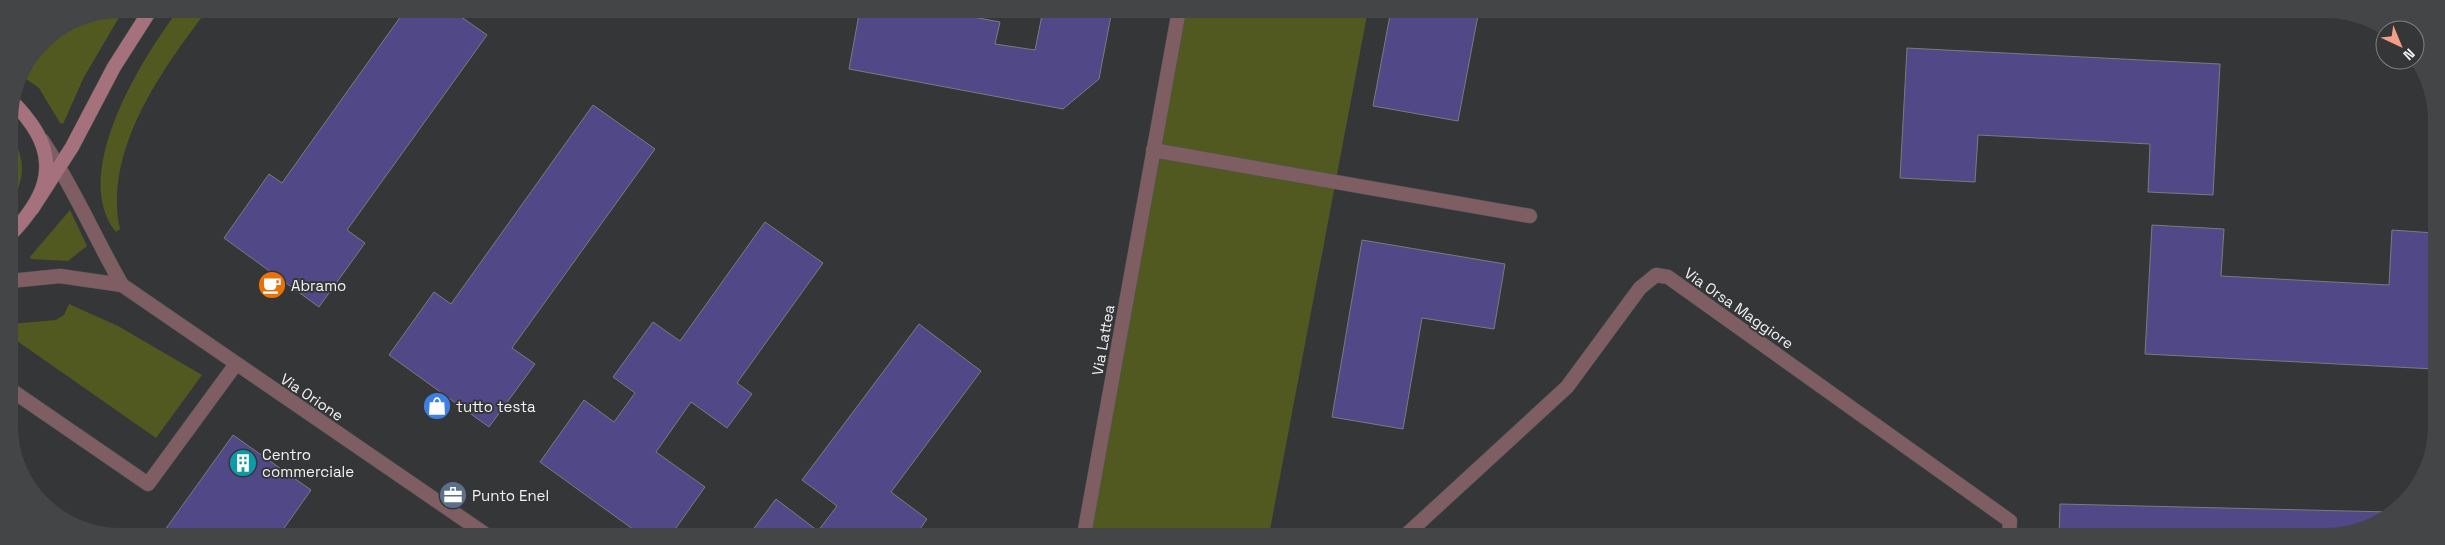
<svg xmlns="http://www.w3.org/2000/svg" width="2445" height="545" viewBox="0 0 2445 545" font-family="'Space Grotesk',sans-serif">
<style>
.green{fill:#515920}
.building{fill:#514987;stroke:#7b7a7d}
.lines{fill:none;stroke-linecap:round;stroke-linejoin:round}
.service-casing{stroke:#535456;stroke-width:15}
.minor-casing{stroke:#535456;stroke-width:15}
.secondary-casing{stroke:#535456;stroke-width:15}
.service{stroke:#7e5d63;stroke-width:14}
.minor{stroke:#7e5d63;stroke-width:14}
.secondary{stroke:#a5717c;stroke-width:14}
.labels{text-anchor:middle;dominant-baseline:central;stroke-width:4;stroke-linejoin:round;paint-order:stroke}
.poi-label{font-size:15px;fill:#f2f2f3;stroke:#353638;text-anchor:start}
.street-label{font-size:15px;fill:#f2f2f3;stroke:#353638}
</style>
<rect width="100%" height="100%" fill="#353638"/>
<!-- green -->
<g class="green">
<path d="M124,9L84,77L63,124L60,123L39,88L19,74L20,71L41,41L77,17Z"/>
<path d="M179,9H208C163,68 103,150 120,229L116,232C69,174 142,58 179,9Z"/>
<path d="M1179,10H1368L1269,535H1084Z"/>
<path d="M9,130C26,160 26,176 10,206Z"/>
<path d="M70,210L87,246L68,261L31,259L30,257Z"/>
<path d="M69,304L118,326L202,375L156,438L10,336V324L56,320L64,315Z"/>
</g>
<!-- building -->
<g class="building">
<path d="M406,9H450L487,35L347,230L365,243L319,307L224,238L269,174L282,183Z"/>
<path d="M860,9L935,10L1000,22L995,44L1035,50L1043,10H1112L1099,79L1063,109L849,69Z"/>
<path d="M1391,10H1479L1458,121L1373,106Z"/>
<path d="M1907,48L2220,64L2213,195L2148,192L2150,144L1978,135L1975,182L1900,178Z"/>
<path d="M593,105L655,149L512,348L535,364L489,427L389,355L434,292L451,304Z"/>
<path d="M765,222L823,263L737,383L752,394L727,428L691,402L656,452L705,487L671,535H641L540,462L584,400L614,422L635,393L613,377L653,322L680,341Z"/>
<path d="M2152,225L2224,229L2221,276L2389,285L2392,230L2434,233V369L2145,354Z"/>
<path d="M1362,240L1505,264L1494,329L1422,318L1403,429L1332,417Z"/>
<path d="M919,324L981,371L891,492L927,519L916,535H749L776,499L818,531L837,506L802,480Z"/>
<path d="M233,435L311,490L280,534H162Z"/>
<path d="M2060,504L2389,512L2332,536H2059Z"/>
</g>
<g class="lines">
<defs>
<path id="service" d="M11,396L14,392L148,484L236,364"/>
<g id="minor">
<path d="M42,140C73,186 94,236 122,285L485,534"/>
<path d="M1153,150L1530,216"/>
<path d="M10,281L60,276L122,285"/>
<path d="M1084,535L1179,10"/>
<path d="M1406,535L1567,387L1640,288L1656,275L1668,277L2010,521L2009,536"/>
</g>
<g id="secondary">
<path d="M32,209L72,147L114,67L151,9"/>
<path d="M10,235C42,202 61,167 32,125C26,117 20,108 12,102"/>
</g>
</defs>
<!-- service casing -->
<use href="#service" class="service-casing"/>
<!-- minor casing -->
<use href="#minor" class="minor-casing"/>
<!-- secondary casing -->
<use href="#secondary" class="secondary-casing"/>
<!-- service -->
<use href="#service" class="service"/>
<!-- minor -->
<use href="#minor" class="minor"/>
<!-- secondary -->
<use href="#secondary" class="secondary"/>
</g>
<!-- icons -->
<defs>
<symbol id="cafe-disc" viewBox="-11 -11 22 22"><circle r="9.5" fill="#e8710a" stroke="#353638"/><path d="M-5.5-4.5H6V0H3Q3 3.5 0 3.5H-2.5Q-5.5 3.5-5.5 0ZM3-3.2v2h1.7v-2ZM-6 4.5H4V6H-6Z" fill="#fff"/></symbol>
<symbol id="shop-disc" viewBox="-11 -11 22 22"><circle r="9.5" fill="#3f7fe0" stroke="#353638"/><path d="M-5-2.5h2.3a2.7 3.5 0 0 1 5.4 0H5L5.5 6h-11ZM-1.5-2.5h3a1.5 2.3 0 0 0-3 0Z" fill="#fff"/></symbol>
<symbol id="building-disc" viewBox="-11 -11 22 22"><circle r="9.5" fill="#0f9aa8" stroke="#353638"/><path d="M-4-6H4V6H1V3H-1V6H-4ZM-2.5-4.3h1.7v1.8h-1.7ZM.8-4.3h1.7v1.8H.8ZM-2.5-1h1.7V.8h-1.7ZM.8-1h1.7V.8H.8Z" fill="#fff"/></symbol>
<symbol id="office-disc" viewBox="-11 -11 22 22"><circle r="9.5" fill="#5c6f8a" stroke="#353638"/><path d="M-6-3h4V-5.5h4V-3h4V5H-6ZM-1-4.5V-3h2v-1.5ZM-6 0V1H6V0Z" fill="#fff"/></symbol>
</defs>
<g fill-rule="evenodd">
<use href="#cafe-disc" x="256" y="269" width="32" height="32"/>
<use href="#shop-disc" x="421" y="390" width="32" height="32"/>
<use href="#building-disc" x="227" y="447" width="32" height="32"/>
<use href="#office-disc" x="437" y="479" width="32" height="32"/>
</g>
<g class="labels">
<!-- poi labels -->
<g class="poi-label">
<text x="291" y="285">Abramo</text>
<text x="456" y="406">tutto testa</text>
<text x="262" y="454">Centro<tspan x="262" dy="17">commerciale</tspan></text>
<text x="472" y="495">Punto Enel</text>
</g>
<!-- street labels -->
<g class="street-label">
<text transform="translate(1739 308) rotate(35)">Via Orsa Maggiore</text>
<text transform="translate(1103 340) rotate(-80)">Via Lattea</text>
<text transform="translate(312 397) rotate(34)">Via Orione</text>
</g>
</g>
<!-- crop -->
<path d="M0 0H2445V545H0ZM120 18H2326A102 102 0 0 1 2428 120V426A102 102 0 0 1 2326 528H120A102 102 0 0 1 18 426V120A102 102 0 0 1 120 18Z" fill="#444547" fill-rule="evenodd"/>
<!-- north arrow -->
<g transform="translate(2400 45) rotate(136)"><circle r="24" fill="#353638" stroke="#818183"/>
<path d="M0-4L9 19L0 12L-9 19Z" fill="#f49e87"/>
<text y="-8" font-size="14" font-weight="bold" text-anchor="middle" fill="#f2f2f3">N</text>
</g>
</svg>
